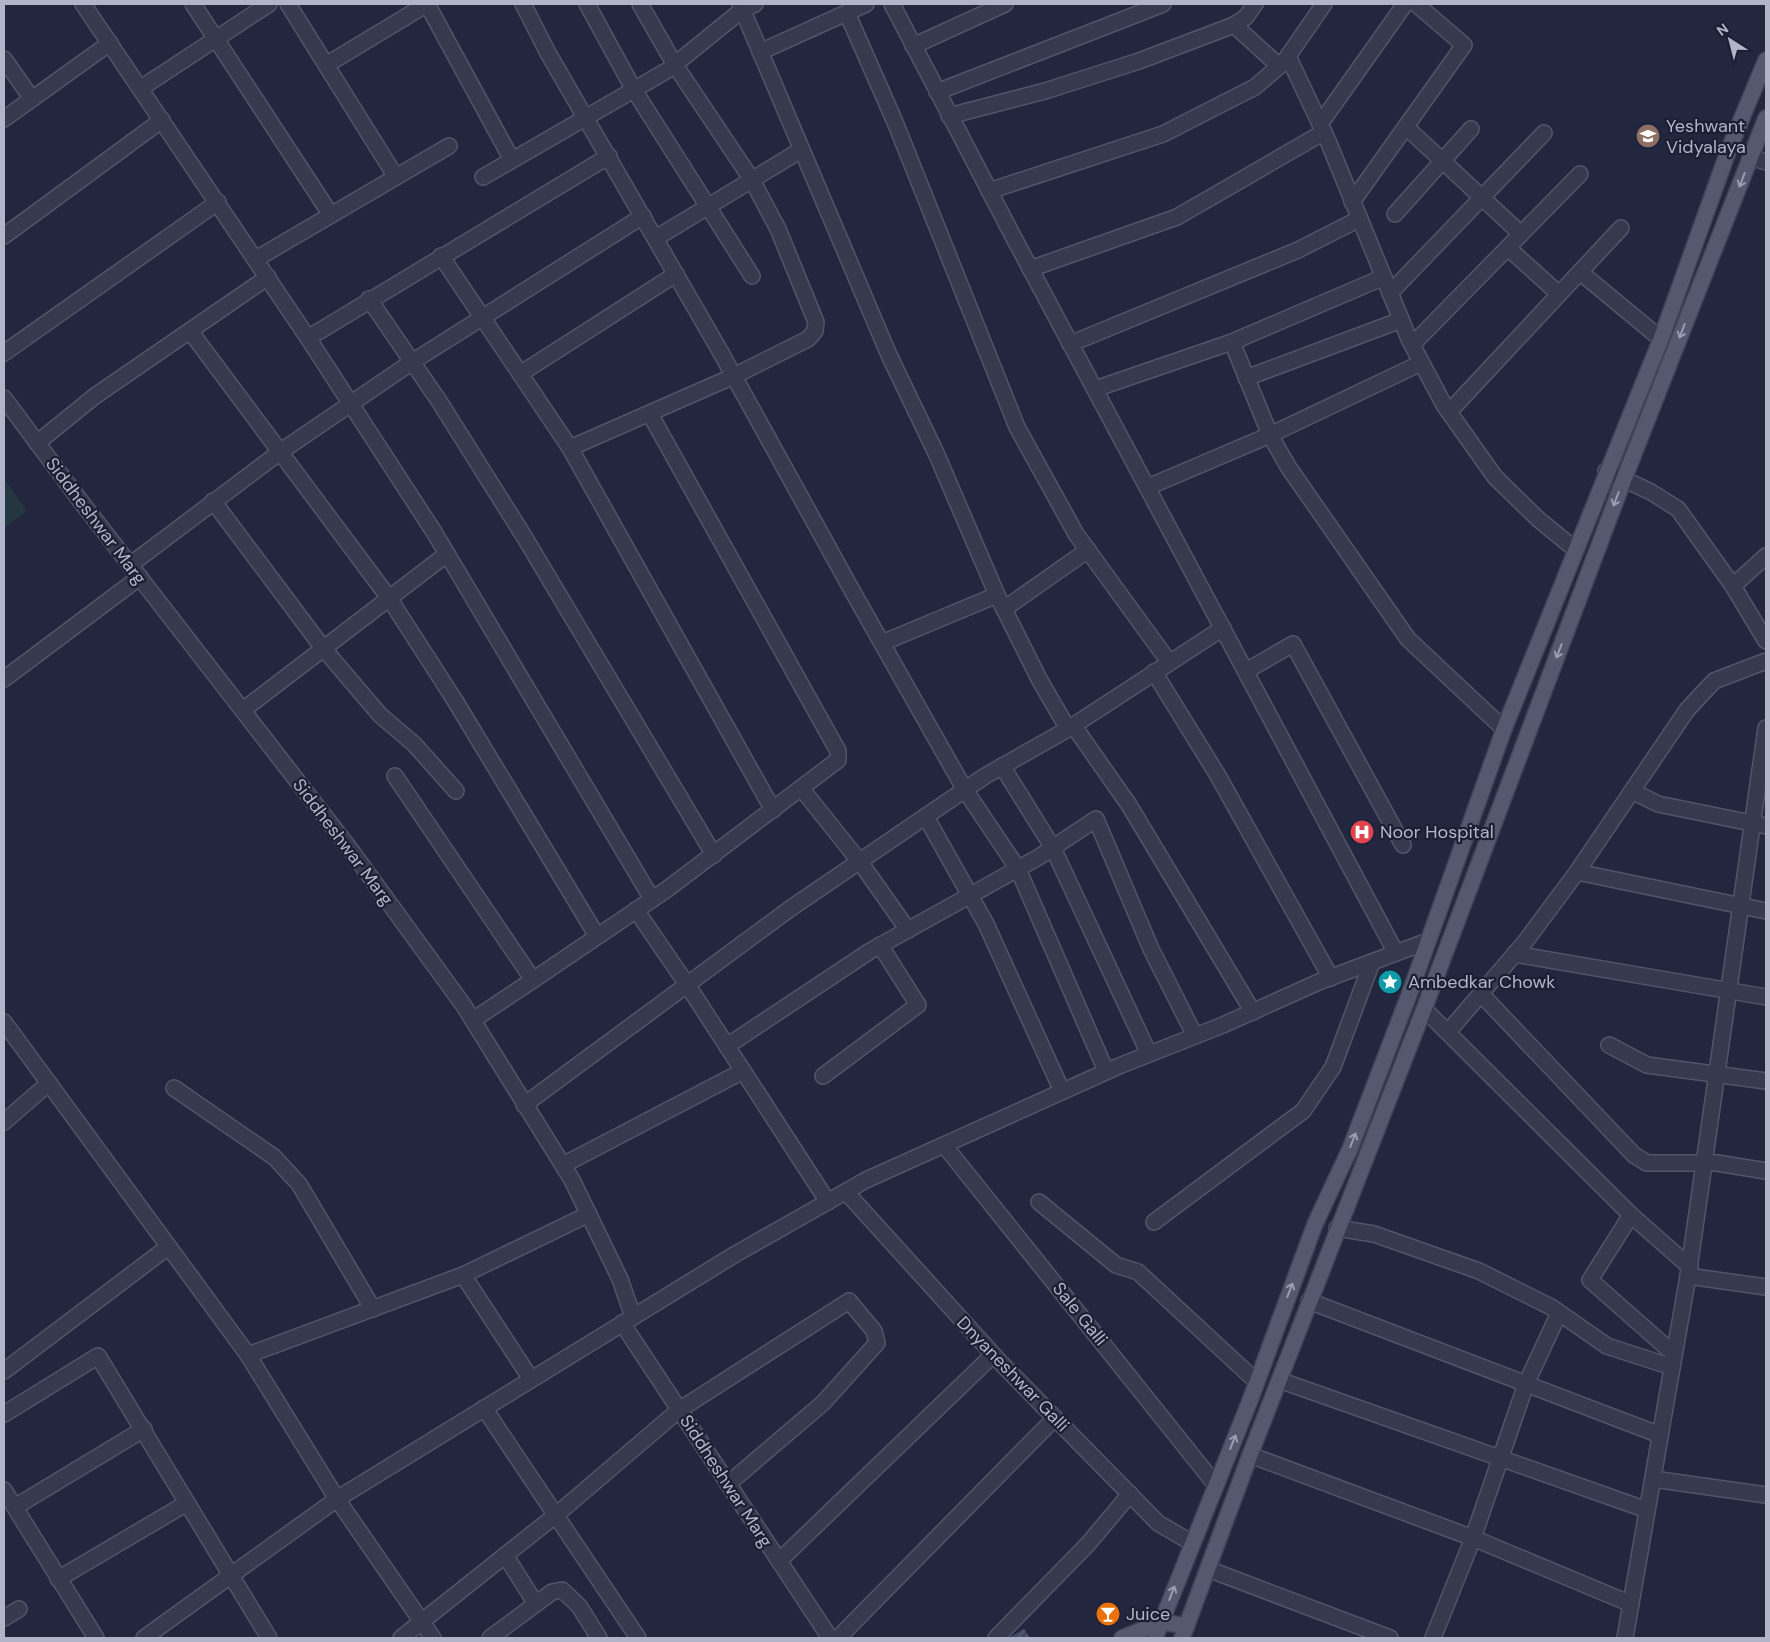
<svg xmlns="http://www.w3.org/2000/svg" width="1770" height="1642" viewBox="0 0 1770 1642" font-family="'DM Sans',sans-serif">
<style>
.grass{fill:#243640}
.building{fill:url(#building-hatch);stroke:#1d2136}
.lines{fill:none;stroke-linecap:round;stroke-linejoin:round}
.minor-casing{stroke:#51556a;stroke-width:18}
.major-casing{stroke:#3f4358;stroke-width:18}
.minor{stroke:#363a4f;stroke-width:15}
.major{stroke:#54596f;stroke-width:15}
.oneway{stroke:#9a9eb3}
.labels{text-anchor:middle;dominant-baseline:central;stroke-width:4.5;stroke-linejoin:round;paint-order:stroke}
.poi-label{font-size:18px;fill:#b2b5ca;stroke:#1b1f34;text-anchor:start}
.street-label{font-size:18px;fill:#b2b5ca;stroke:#1b1f34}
</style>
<defs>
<pattern id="building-hatch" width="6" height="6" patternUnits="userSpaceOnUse" patternTransform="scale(1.25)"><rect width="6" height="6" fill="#404661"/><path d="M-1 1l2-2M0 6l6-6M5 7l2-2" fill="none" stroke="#595e76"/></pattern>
</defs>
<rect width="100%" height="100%" fill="#22273f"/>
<!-- grass -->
<path class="grass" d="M4,479L27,511L4,528Z"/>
<!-- building -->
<path class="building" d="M1024,1628L1031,1638H1008Z"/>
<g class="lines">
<defs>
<g id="minor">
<path d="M83,4L308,338L434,532L652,899"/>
<path d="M193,4L331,215"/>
<path d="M523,4L548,53L720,351L854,594L965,790L1018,869L1106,1071"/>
<path d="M587,4L634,90L752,276"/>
<path d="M740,4L889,355L936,453L997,595L1039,679L1068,729"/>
<path d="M892,4L1015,240L1396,953"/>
<path d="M847,13L895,122L1017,427L1076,534L1169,662"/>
<path d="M1234,25L1279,66"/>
<path d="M913,46L1005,4"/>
<path d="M760,52L866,4"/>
<path d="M1288,56L1328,141L1409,339L1444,405L1495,477L1538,519L1576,550"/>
<path d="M4,59L32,99"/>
<path d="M326,65L427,4L512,160"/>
<path d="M141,88L269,4"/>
<path d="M937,92L1163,4"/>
<path d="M949,116L1045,91L1139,61L1234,25L1246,17L1255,4"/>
<path d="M4,119L110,43"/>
<path d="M1320,124L1405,4"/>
<path d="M1406,127L1521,234"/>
<path d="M1750,157L1766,162"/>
<path d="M396,177L449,146"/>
<path d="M483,177L668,70L742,10L755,4"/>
<path d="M989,191L1163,134L1255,87L1284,62L1324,4"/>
<path d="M1352,202L1464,45L1416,4"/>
<path d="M1395,214L1471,129"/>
<path d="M4,236L162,120"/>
<path d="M656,238L801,150"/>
<path d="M1508,248L1559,294"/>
<path d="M441,256L570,448L773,810"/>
<path d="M256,259L396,177L288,4"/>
<path d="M1030,269L1177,217L1324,132"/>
<path d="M1580,272L1661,339"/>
<path d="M1390,293L1544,133"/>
<path d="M369,299L439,401L525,538L714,855"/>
<path d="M190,331L389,598L454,699L597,936"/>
<path d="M308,338L609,156"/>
<path d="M1232,342L1270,435L1289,468L1408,639L1504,729"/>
<path d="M1070,344L1298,250L1359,219"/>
<path d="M1412,345L1580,174"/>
<path d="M4,353L218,202"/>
<path d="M520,374L676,274"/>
<path d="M1246,378L1401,320"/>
<path d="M1095,389L1232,342L1384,277"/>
<path d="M4,398L82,503L350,849L464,1006L572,1180L620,1279L633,1317"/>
<path d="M1449,412L1621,228"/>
<path d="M37,443L95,396L268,277"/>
<path d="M570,448L734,376L808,339L815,331L816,322L778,229L752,180L675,65L640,4"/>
<path d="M1606,471L1651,492L1678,509L1733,586L1766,641"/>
<path d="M1148,487L1270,435L1421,363"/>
<path d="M213,501L323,648L380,715L414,744L456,791"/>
<path d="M130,565L280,452L412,362L643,216"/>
<path d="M1733,586L1766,556"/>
<path d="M1004,609L1088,550"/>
<path d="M882,643L997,595"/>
<path d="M1246,671L1293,644L1403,845"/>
<path d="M1154,672L1217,774L1331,978"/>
<path d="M4,679L140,577"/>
<path d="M243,710L447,554"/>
<path d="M1073,725L1129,805L1253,1012"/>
<path d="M1002,766L1053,848L1149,1054"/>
<path d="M395,776L533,980L666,890L838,760V751L650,414"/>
<path d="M801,788L860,862L908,930"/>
<path d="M1632,791L1658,804L1766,826"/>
<path d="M926,817L986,924L1062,1091"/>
<path d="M1577,872L1766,911"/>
<path d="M636,910L688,986L828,1202"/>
<path d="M1514,954L1766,997"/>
<path d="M1481,994L1634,1155L1647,1163H1717L1766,1171"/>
<path d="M1424,1009L1631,1215L1690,1267"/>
<path d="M473,1020L533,980"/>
<path d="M4,1022L248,1355L337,1499L433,1638"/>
<path d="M1448,1032L1525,942L1577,872L1687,710L1714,681L1766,661"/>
<path d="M1609,1045L1647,1065L1766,1081"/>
<path d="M727,1046L870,951L1039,857L1096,819L1151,949L1195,1036"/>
<path d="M823,1076L918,1005L880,945"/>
<path d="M174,1088L274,1157L299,1184L373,1309"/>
<path d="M524,1105L791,908L985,776L1068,729L1223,628"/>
<path d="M4,1122L49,1083"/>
<path d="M944,1145L1215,1484"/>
<path d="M563,1165L743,1071"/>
<path d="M846,1192L1000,1362L1158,1523L1192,1543"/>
<path d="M1039,1202L1116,1265L1138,1272L1257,1382"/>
<path d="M1631,1215L1590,1280L1674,1354"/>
<path d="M1154,1222L1303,1111L1333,1067L1372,962"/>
<path d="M1337,1228L1374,1234L1479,1271L1551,1307L1607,1346L1672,1367"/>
<path d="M463,1275L589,1214"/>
<path d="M1688,1276L1766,728"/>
<path d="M1309,1301L1660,1435"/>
<path d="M622,1323L830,1638"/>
<path d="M248,1355L463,1275L531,1379"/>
<path d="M4,1371L168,1247"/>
<path d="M1279,1380L1647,1510"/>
<path d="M484,1408L638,1638"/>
<path d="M4,1414L98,1356L269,1638"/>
<path d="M1250,1455L1473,1538L1631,1604"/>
<path d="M1653,1479L1766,1495"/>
<path d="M4,1490L96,1638"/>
<path d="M15,1507L144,1429"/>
<path d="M505,1555L536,1604"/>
<path d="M779,1561L993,1355"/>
<path d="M1208,1569L1390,1638"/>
<path d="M58,1579L187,1503"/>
<path d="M4,1618L19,1609"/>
<path d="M144,1638L337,1499L734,1255L866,1180L1119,1066L1223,1025L1321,981L1428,941"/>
<path d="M401,1638L556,1515L679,1410L849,1301L874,1331L877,1343L823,1403L728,1484"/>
<path d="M490,1638L552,1592L562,1590L579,1606L599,1638"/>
<path d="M838,1638L1055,1418"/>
<path d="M996,1638L1088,1544L1130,1494"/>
<path d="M1433,1638L1473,1538L1526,1384L1559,1313"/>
<path d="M1625,1638L1688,1276L1766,1287"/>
</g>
<g id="major">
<path d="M1122,1638L1161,1622L1187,1626"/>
<path d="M1155,1638L1251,1398L1315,1224L1350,1149L1409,995L1504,729L1661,339L1729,149L1766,60"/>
<path d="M1182,1638L1250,1455L1424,1009L1624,479L1766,118"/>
</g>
</defs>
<!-- minor casing -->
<use href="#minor" class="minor-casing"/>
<!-- major casing -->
<use href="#major" class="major-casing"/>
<!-- minor -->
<use href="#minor" class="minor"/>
<!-- major -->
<use href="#major" class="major"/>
</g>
<!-- one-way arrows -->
<defs><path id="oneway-shaft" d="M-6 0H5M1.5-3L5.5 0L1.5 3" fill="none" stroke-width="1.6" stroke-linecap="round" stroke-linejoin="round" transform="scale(1.25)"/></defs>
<g class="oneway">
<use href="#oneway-shaft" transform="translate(1742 180) rotate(111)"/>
<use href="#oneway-shaft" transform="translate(1682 331) rotate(111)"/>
<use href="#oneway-shaft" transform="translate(1616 499) rotate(111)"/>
<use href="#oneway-shaft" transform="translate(1559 651) rotate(111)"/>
<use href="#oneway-shaft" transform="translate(1353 1140) rotate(-69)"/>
<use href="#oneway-shaft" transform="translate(1290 1290) rotate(-69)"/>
<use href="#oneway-shaft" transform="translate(1233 1442) rotate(-68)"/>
<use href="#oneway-shaft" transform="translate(1172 1593) rotate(-69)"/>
</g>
<!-- icons -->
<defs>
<symbol id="school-disc" viewBox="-11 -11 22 22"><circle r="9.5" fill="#8d6e63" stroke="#1b1f34"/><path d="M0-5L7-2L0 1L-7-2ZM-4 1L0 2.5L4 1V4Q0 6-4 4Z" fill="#fff"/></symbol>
<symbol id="hospital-disc" viewBox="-11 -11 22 22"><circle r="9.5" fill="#e0444e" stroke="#1b1f34"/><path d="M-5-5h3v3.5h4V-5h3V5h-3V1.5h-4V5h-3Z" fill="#fff"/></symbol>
<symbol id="sight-disc" viewBox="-11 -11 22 22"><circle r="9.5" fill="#0f9aa8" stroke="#1b1f34"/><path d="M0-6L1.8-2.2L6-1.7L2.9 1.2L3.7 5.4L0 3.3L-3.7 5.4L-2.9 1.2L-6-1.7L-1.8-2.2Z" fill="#fff"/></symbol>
<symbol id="bar-disc" viewBox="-11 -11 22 22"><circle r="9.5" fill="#e8710a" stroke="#1b1f34"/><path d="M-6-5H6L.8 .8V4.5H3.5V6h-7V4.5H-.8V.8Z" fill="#fff"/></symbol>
</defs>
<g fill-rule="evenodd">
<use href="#school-disc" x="1634" y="122" width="28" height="28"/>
<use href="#hospital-disc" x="1348" y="818" width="28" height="28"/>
<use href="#sight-disc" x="1376" y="968" width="28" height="28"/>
<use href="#bar-disc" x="1094" y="1600" width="28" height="28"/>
</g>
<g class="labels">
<!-- poi labels -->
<g class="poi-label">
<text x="1666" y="126">Yeshwant<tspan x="1666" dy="21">Vidyalaya</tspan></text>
<text x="1380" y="832">Noor Hospital</text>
<text x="1408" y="982">Ambedkar Chowk</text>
<text x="1126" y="1614">Juice</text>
</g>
<!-- street labels -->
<g class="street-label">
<text transform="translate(96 521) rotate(53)">Siddheshwar Marg</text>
<text transform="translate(343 842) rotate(53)">Siddheshwar Marg</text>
<text transform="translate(1080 1314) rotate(51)">Sale Galli</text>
<text transform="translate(1013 1374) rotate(46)">Dnyaneshwar Galli</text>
<text transform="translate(726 1481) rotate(57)">Siddheshwar Marg</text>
</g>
</g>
<!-- border -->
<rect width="1770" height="1642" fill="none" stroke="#b2b5ca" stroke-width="10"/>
<!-- north arrow -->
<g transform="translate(1730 40) rotate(324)" stroke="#1b1f34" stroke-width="4" paint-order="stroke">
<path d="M0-4L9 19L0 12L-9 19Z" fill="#b2b5ca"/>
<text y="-8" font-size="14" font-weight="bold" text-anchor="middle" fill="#b2b5ca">N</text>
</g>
</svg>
